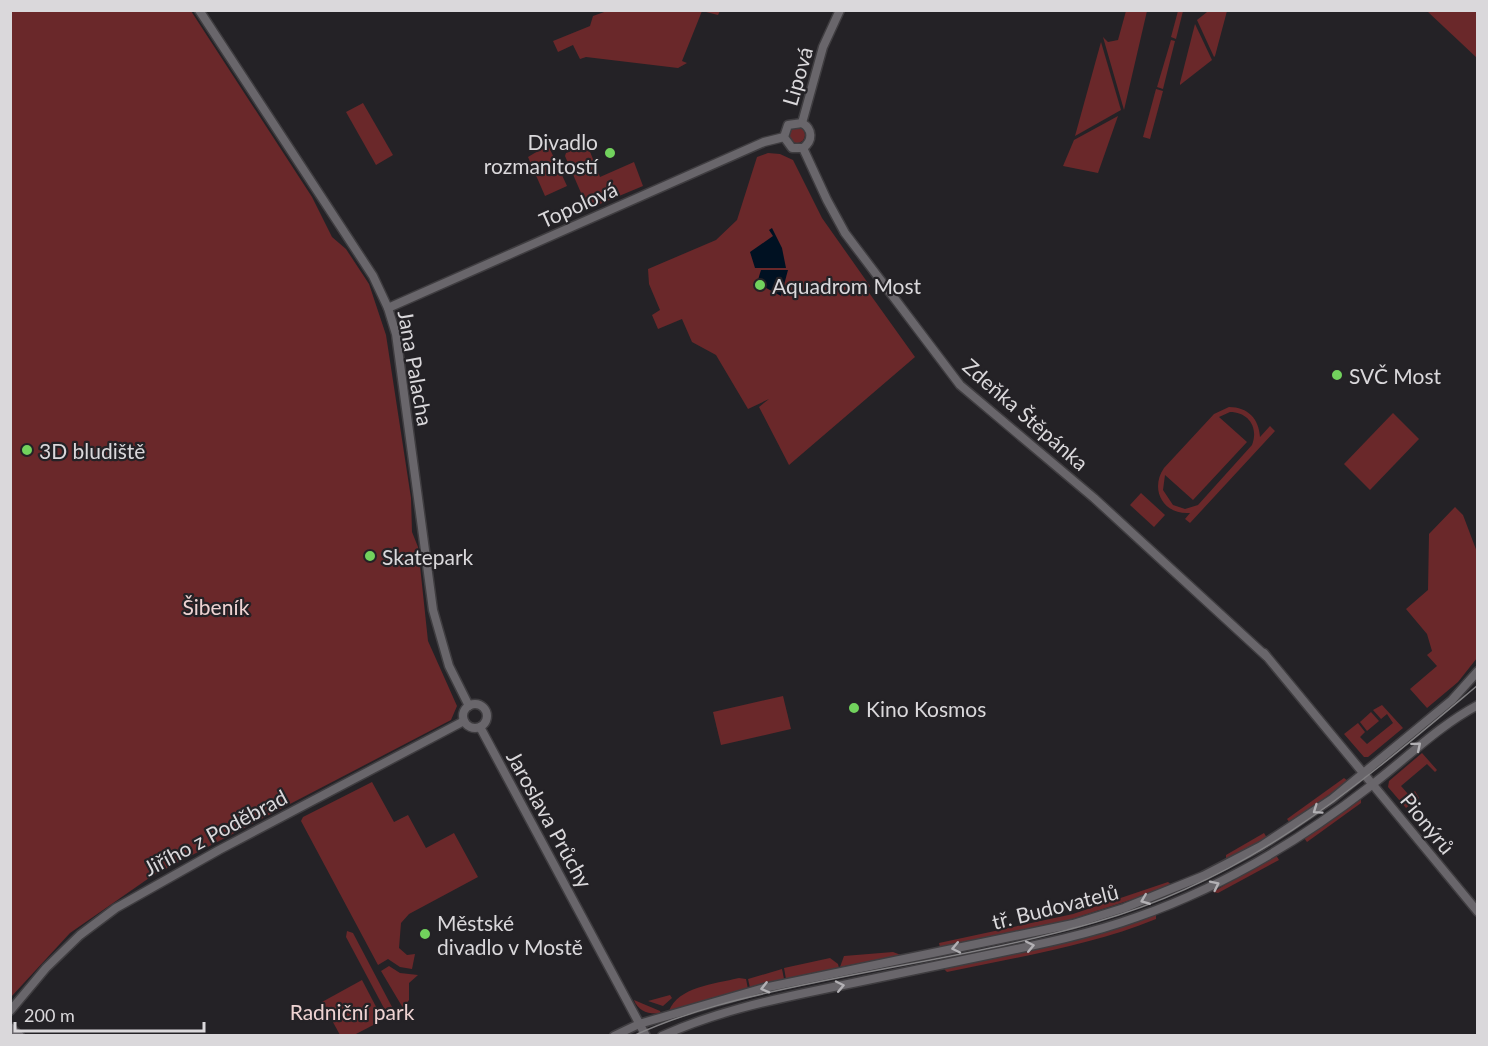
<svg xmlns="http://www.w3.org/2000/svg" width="1488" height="1046" viewBox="0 0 1488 1046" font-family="Lato,sans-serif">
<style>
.green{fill:#6a282a;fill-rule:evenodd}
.water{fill:#012}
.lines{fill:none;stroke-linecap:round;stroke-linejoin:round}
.tertiary-casing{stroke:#3f3d40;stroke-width:11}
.tertiary{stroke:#69666b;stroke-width:8}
.tram{stroke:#828083;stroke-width:1.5}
.oneway{stroke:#b2b0b4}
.poi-dot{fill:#72d25d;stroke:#242226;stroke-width:2}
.labels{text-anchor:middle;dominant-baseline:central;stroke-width:4.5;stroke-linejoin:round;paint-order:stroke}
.street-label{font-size:21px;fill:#dad8db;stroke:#242226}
.poi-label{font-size:21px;fill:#dad8db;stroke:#242226;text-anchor:start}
.park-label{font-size:21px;fill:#eed3d2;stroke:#242226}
</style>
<rect width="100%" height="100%" fill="#242226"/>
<!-- green -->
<g class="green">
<path d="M11,10L191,11L312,197L332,237L346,249L369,284L386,335L411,498L412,532L418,547L428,641L457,706L451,720L152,876L70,933L11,997Z"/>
<path d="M607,11V10L720,11L718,15L702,11L682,61L687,63L678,68L586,57L580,59L573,45L558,52L553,41L590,26L593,16Z"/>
<path d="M1126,11H1147L1124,110L1103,37L1108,42L1118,40Z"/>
<path d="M1178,11H1183L1176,39L1171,37Z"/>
<path d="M1227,11L1215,56L1214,57L1197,20L1207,12Z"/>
<path d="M1427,11H1477V58Z"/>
<path d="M1195,24L1212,60L1180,85V83Z"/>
<path d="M1171,40L1175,41L1163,89L1157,87Z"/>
<path d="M1101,42L1121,110L1075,136Z"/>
<path d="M1156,89L1163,91L1150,139L1143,137Z"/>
<path d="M363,103L393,155L376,165L346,112Z"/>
<path d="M1118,116L1098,173L1063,166L1074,140Z"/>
<circle cx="797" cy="135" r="8"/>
<path d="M587,144L600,177L634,162L643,186L588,209L565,156L566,153Z"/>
<path d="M548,145L567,186L545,196L528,157Z"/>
<path d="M768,153L780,154L793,160L822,218L870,286L867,290L915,357L789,465L759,407L769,399L748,409L716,355L692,342L682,319L658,329L652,315L660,310L649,284L648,269L716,240L737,220L757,157Z"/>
<path d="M1229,407C1248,407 1259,419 1260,437L1270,426L1275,431L1190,523L1185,519L1190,513C1164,515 1149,490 1164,468L1214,414ZM1230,412C1248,412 1259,427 1252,445L1198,505L1185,509L1173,505L1163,490L1165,475L1193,500L1247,442L1219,417Z"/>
<path d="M1393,413L1419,439L1370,490L1344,464Z"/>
<path d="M1141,493L1165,515L1154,527L1130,505Z"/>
<path d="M1455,507L1463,515L1477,552V658L1458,682L1427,708L1410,689L1437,666L1427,655L1432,651L1427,634L1406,609L1428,590L1429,534Z"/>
<path d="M783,696L791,729L721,745L713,712Z"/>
<path d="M1382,705L1403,728L1368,757H1364L1344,734L1358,723L1365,732L1360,737L1367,744L1393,723L1387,714L1381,719L1373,710Z"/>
<path d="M1371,712L1379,721L1367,731L1360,722Z"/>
<path d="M1422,753L1437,770L1435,772L1427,764L1401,786L1408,794L1400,801L1388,787L1389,781Z"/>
<path d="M1344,778L1348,781L1290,823L1287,819Z"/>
<path d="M372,782L394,822L408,815L426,848L454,833L478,877L409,914L401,923L399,948L407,955L415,954L412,969L400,967L388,959L378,965L301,821L303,817Z"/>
<path d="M1415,791L1419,798L1406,808L1401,802Z"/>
<path d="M1361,797V803L1307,842L1304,838Z"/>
<path d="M1264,833L1267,838L1226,861V855Z"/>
<path d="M1276,855L1279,860L1218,893L1213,892Z"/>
<path d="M1168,882L1173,886L1069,920L940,948L939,943L1073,914Z"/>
<path d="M1156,914V919C1090,946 1017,957 947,972L943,968Z"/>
<path d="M347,931L353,933L392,1007L391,1012L385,1010L346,937Z"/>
<path d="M893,952L901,955L840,967L844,956Z"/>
<path d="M830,958L838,964L839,968L786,979L784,968Z"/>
<path d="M389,966L400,973L418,975L409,983V1000L403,1008L381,971Z"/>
<path d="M782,969L784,979L750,988L748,979Z"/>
<path d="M739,978L746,979L748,989L669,1011C678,987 714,984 739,978Z"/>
<path d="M362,980L383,1020L354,1035H340L322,1002Z"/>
<path d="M670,995L672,998L663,1006L648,1001Z"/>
<path d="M634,1000L660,1011L661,1013C649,1015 638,1011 634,1000Z"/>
</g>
<!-- water -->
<g class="water">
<path d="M772,228L782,248L786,268H755L750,252L773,236L769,230Z"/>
<path d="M761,270H788L781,296L757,283Z"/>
</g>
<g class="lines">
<defs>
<g id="tertiary">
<path d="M199,10L373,276L388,308L396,334L433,610L449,666L469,706"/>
<path d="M802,123L823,47L840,10"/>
<path d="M802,123L788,125L784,137L792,148H803"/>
<path d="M802,123C813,129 813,141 803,148"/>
<path d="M803,148L827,200L845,233L960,385L1094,498L1266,656"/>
<path d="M388,308L764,142L784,137"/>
<path d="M1264,653L1478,912"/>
<circle cx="475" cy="716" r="12"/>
<path d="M480,727L646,1036"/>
<path d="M10,1011L46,968L80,935L116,908L219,850L464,721"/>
<path d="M10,1027L20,1036"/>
<path d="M614,1036L639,1024L764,988L1073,924L1124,908L1203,876L1261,846L1332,799L1452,700L1478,671"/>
<path d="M662,1036C712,1013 766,1001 819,990C877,978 934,966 992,954C1041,944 1090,934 1137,917C1222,887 1298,842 1369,787C1406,759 1437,727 1478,705"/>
</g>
</defs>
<!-- tertiary casing -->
<use href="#tertiary" class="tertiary-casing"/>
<!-- tertiary -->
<use href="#tertiary" class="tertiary"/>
<!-- tram -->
<path class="tram" d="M633,1036C687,1011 746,997 803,985C901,964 1000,950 1096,922C1253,877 1355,788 1478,685"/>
</g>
<!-- one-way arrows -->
<defs><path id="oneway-chevron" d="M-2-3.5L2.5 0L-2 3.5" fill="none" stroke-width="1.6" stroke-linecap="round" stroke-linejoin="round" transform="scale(1.5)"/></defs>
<g class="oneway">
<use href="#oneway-chevron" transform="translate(1417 746) rotate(-40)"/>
<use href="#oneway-chevron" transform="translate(1317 810) rotate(145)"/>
<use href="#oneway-chevron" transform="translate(1215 885) rotate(-26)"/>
<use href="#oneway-chevron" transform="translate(1145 900) rotate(158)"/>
<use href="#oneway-chevron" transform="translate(1030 946) rotate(-12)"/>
<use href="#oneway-chevron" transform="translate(956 948) rotate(168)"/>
<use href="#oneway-chevron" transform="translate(840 986) rotate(-12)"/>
<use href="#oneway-chevron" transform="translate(765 988) rotate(166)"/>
</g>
<!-- markers -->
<g class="poi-dot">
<circle cx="610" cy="153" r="6"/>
<circle cx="760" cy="285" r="6"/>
<circle cx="1337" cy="375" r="6"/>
<circle cx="27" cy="450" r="6"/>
<circle cx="370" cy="556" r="6"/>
<circle cx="854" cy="708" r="6"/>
<circle cx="425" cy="934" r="6"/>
</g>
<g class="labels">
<!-- street labels -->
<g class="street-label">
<text transform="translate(797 76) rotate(-74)">Lipová</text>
<text transform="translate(578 204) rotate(-24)">Topolová</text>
<text transform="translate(416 368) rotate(80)">Jana Palacha</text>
<text transform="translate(1026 414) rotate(41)">Zdeňka Štěpánka</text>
<text transform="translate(550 819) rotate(61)">Jaroslava Průchy</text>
<text transform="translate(1428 823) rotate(51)">Pionýrů</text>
<text transform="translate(215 832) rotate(-28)">Jiřího z Poděbrad</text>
<text transform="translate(1055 906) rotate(-14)">tř. Budovatelů</text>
</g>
<!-- poi labels -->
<g class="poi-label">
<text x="598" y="141" text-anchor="end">Divadlo<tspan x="598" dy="24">rozmanitostí</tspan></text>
<text x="772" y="285">Aquadrom Most</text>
<text x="1349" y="375">SVČ Most</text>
<text x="39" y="450">3D bludiště</text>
<text x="382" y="556">Skatepark</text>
<text x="866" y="708">Kino Kosmos</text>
<text x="437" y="922">Městské<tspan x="437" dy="24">divadlo v Mostě</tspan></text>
</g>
<!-- park labels -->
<g class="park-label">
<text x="216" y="606">Šibeník</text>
<text x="352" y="1011">Radniční park</text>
</g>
</g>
<!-- border -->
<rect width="1488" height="1046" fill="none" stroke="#dad8db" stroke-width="24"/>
<!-- scale -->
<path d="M15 1022v9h189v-9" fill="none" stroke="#dad8db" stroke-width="3"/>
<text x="24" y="1022" font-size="18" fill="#dad8db" stroke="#242226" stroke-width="4.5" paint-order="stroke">200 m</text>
</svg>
